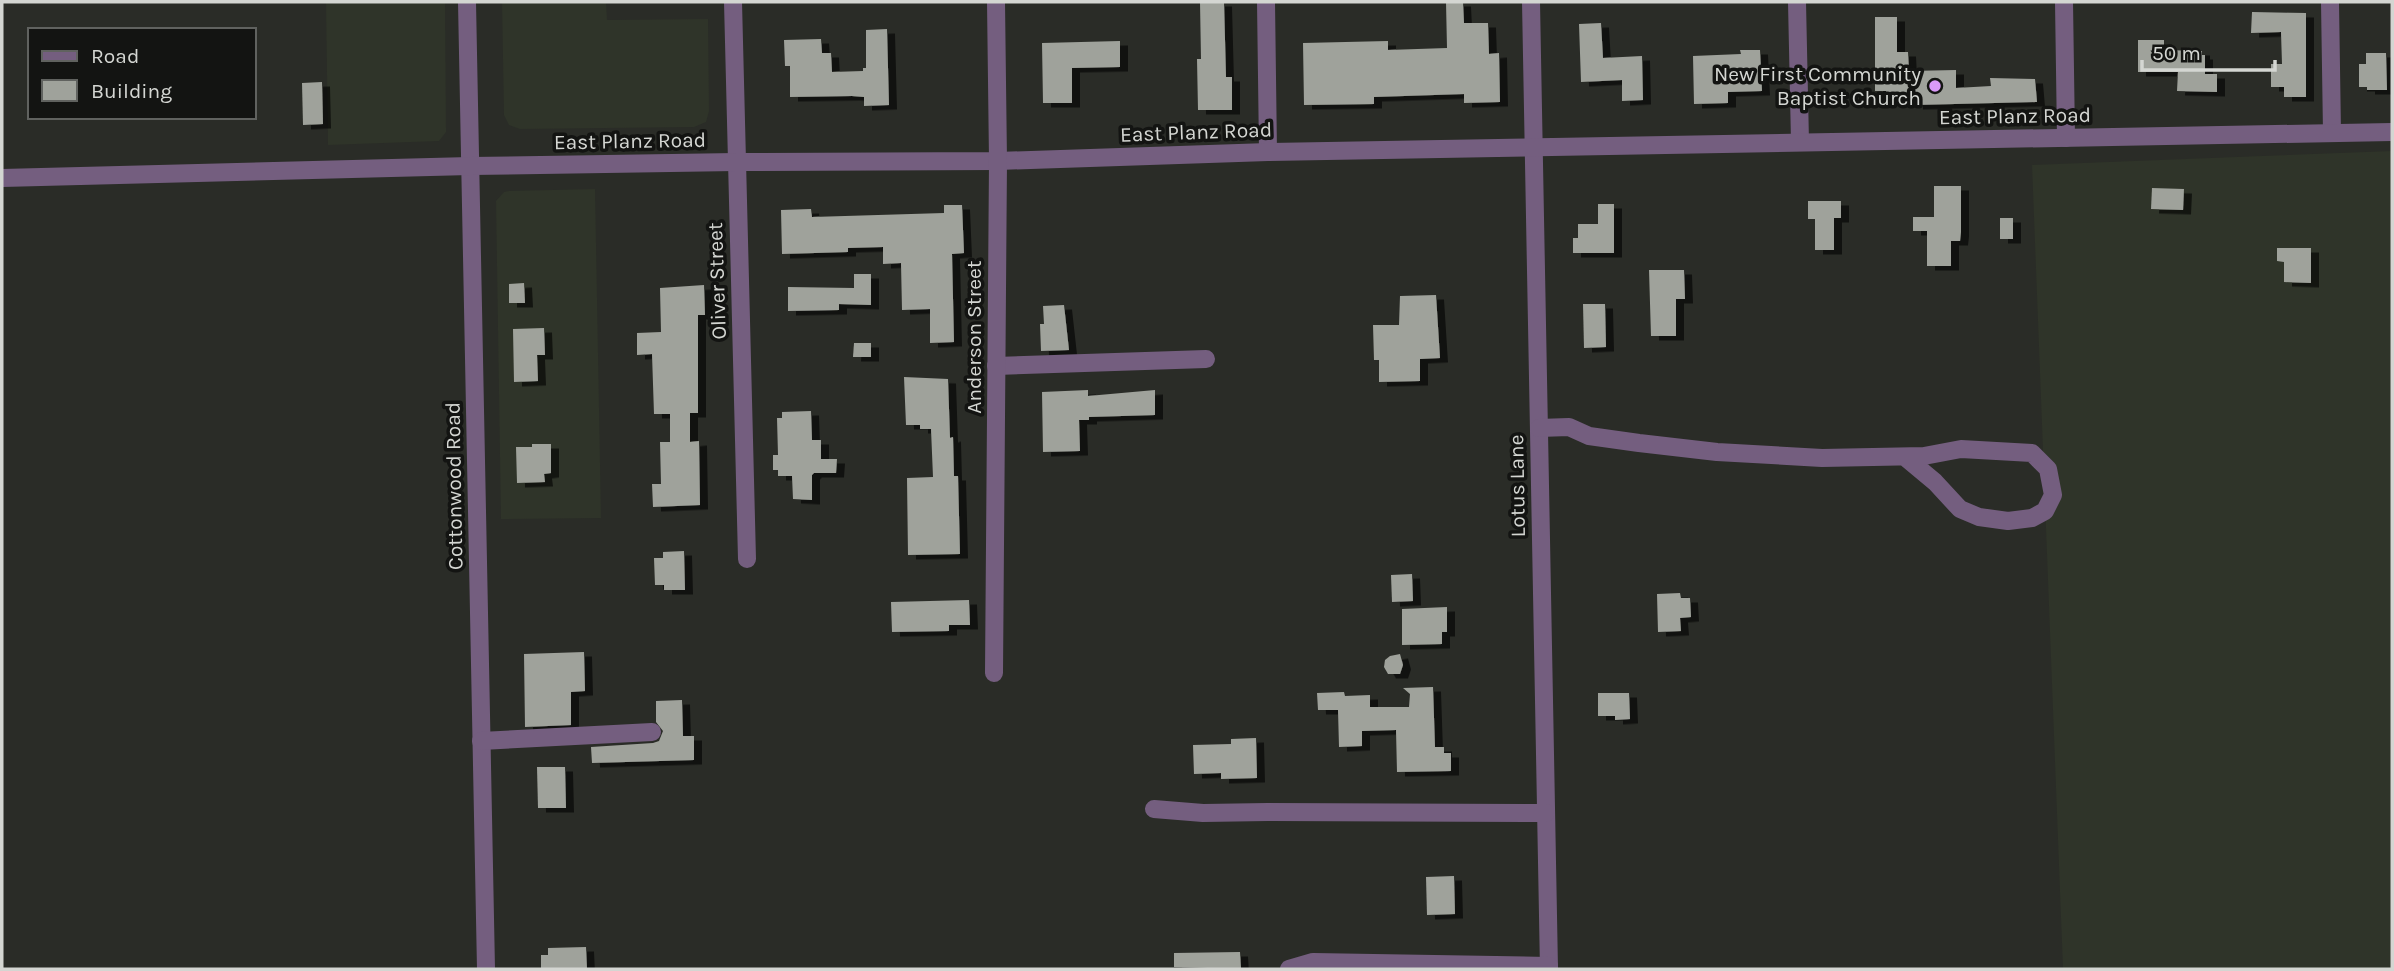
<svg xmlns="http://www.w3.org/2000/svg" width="2394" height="971" viewBox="0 0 2394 971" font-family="Karla,sans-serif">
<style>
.built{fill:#2f3429}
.building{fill:#9fa29b;filter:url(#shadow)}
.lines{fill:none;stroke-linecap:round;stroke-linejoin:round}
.minor{stroke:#745e7f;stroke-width:18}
.poi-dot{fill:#d99af7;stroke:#131412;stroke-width:2.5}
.labels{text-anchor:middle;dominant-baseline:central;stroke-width:7;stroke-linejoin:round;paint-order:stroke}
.poi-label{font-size:21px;fill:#d4d6d2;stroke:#131412;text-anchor:end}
.street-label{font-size:21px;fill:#d4d6d2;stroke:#131412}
</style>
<defs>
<filter id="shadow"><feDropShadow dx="8" dy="4.5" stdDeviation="0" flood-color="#0009"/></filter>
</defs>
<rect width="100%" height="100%" fill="#2a2c27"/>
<!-- built -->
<g class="built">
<path d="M326,2H445L446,132L439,141L328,145Z"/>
<path d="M502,2H606L607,20L708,19L709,111L706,122L694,127L520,129L509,125L504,115Z"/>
<path d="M2392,151V969H2063L2032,165Z"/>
<path d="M595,189L601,518L501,519L496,201L504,192L509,191Z"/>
</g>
<!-- building -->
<g class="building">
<path d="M1200,2H1224L1226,77H1232V110H1198L1197,59H1201Z"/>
<path d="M1446,2H1463L1464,23H1488L1489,54L1499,53L1500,102L1464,103V94L1374,97V104L1304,105L1303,43L1388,41V50L1447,48Z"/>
<path d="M2252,12L2306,13V97H2284V87H2271V64H2282L2281,32L2251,33Z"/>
<path d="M1875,17H1897V52H1908L1909,71L1956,70V88L1991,86L1990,78L2035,79L2037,102L1915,105L1914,95L1887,96L1886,91H1875Z"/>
<path d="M1601,23L1603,58L1642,56L1643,100L1622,101V80L1581,82L1579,24Z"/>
<path d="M887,29L889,105L864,106V97L852,96L790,97V66H785L784,40L821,39L822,53H831L832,72L863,71V68H866V30Z"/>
<path d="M2138,40H2164V50L2202,51V55H2205V74H2217V92L2177,91L2178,72H2138Z"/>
<path d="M1120,41V67L1072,68V103H1043L1042,43Z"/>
<path d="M1740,50H1760L1762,91L1728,92V103L1694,104L1693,56L1741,54Z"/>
<path d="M2366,53H2386L2387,90H2367V87H2359V64H2366Z"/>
<path d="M322,82L323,124L303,125L302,83Z"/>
<path d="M1934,186H1961V232L1960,241H1951V266H1927V231H1913V217H1934Z"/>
<path d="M2152,188L2184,189L2183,210L2151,209Z"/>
<path d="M1808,201H1841V218H1834V250H1815V219H1808Z"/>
<path d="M1598,204H1614V253H1573V238H1578V224H1598Z"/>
<path d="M944,205H962L964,253L952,254L954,342L930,343V309L902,310L901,263L883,264V247L848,248V252L782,254L781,210L811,209L812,217L944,213Z"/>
<rect x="2000" y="218" width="13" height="21"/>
<path d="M2277,248H2311V283L2284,282V262L2277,261Z"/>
<path d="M1649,270H1684L1685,299H1676V336H1651Z"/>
<path d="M854,274H871V305L839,304V310L788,311V287L854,288Z"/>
<path d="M524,283L525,303H509V284Z"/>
<path d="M704,285L705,315H698V413H690V442L699,441L700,505L653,507L652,484H661L660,442H670V414H654L652,354L637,355V333L661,332L660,288Z"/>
<path d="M1436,295L1440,358L1420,359V381L1379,382V360H1374L1373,325H1399L1400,296Z"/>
<path d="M1583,304H1605L1606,347L1584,348Z"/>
<path d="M1064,305L1069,350L1041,351L1040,324H1044L1043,306Z"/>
<path d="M544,328L545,355H537L538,381L514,382L513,329Z"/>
<path d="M854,343H871V357H853Z"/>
<path d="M904,377L948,379L950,438L953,437L954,476H958L960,554L908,555L907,478L933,477L931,429H920V425H906Z"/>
<path d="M1088,390V396L1155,390V415L1089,417V420H1079L1080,451L1043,452L1042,392Z"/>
<path d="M811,411L812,440H821V459H837L836,473H814L812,475V500L793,499L792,476H778V470H773V455H778L777,418H782V412Z"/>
<path d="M532,444H551V473L544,474L545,482L517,483L516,447H532Z"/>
<path d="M684,551L685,590H664V585H655L654,558H663V552Z"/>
<path d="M1412,574L1413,601L1392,602L1391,575Z"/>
<path d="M1680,593L1681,598H1690L1691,617L1680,618L1681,631L1658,632L1657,594Z"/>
<path d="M969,600L970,625H949V631L892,632L891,602Z"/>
<path d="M1447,607V632H1442V644L1402,645V609Z"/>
<path d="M584,652L585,691L571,692V725L525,727L524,654Z"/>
<path d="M1400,654L1403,665L1400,674H1388L1384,667L1385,660L1390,656Z"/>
<path d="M1433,687L1435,747H1444V753H1451V771L1397,772L1396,730L1362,731V746L1339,747L1338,710H1318L1317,693L1344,692L1345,696L1370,695V707H1409L1410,694L1403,688Z"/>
<path d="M1598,693H1629L1630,719L1615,720V716H1598Z"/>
<path d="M682,700L683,736H694V760L592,763L591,747L653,743L659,741L663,731L656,722V701Z"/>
<path d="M1256,738L1257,778L1221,779V773L1194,774L1193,745L1231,744V739Z"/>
<path d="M537,767H565L566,808H538Z"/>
<path d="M1454,876L1455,914L1427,915L1426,877Z"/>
<path d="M586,947L587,969H541V955H548V948Z"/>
<path d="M1240,952L1241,969L1174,967V953Z"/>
</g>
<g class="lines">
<!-- minor -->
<g class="minor">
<path d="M467,2L486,969"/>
<path d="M733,2L747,559"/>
<path d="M1266,2L1268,152"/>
<path d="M1531,2L1549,969"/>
<path d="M1797,2L1800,142"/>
<path d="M2064,2L2066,138"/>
<path d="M2330,2L2332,133"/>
<path d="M2,178L470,166L736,162L998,161L1268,152L2392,132"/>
<path d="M996,366L1206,359"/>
<path d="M1539,428L1569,427L1589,436L1639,443L1717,452L1822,458L1924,456L1961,449L2032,453L2048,469L2053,495L2045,511L2032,518L2008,521L1979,517L1960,509L1935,482L1905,457"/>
<path d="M994,673L998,161L996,2"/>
<path d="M481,741L652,732"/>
<path d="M1154,809L1203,813L1268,812L1546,813"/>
<path d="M1289,969L1313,962L1549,966"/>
</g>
</g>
<!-- markers -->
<circle class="poi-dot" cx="1935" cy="86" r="7"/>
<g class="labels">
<!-- poi labels -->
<g class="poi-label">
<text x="1921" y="74">New First Community<tspan x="1921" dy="24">Baptist Church</tspan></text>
</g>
<!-- street labels -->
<g class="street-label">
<text transform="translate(2015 116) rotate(-1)">East Planz Road</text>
<text transform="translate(1196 132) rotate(-2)">East Planz Road</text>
<text transform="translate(630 141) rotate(-1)">East Planz Road</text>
<text transform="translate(717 281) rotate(-92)">Oliver Street</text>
<text transform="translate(974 337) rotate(-90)">Anderson Street</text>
<text transform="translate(454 486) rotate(-91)">Cottonwood Road</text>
<text transform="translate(1517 486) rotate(-91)">Lotus Lane</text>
</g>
</g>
<!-- border -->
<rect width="2394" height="971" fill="none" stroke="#d4d6d2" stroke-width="7"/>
<!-- legend -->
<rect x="28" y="28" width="228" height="91" fill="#131412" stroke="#60625f" stroke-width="2"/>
<rect x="42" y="51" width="35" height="10" fill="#745e7f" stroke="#60625f" stroke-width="2"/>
<text x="91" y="63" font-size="21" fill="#d4d6d2">Road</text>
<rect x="42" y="80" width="35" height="21" fill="#9fa29b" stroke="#60625f" stroke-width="2"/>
<text x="91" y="98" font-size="21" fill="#d4d6d2">Building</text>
<!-- scale -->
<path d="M2142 60v10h133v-10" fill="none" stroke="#d4d6d2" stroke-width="3.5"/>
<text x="2152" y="60" font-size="21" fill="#d4d6d2" stroke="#131412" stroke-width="5" paint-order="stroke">50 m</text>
</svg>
